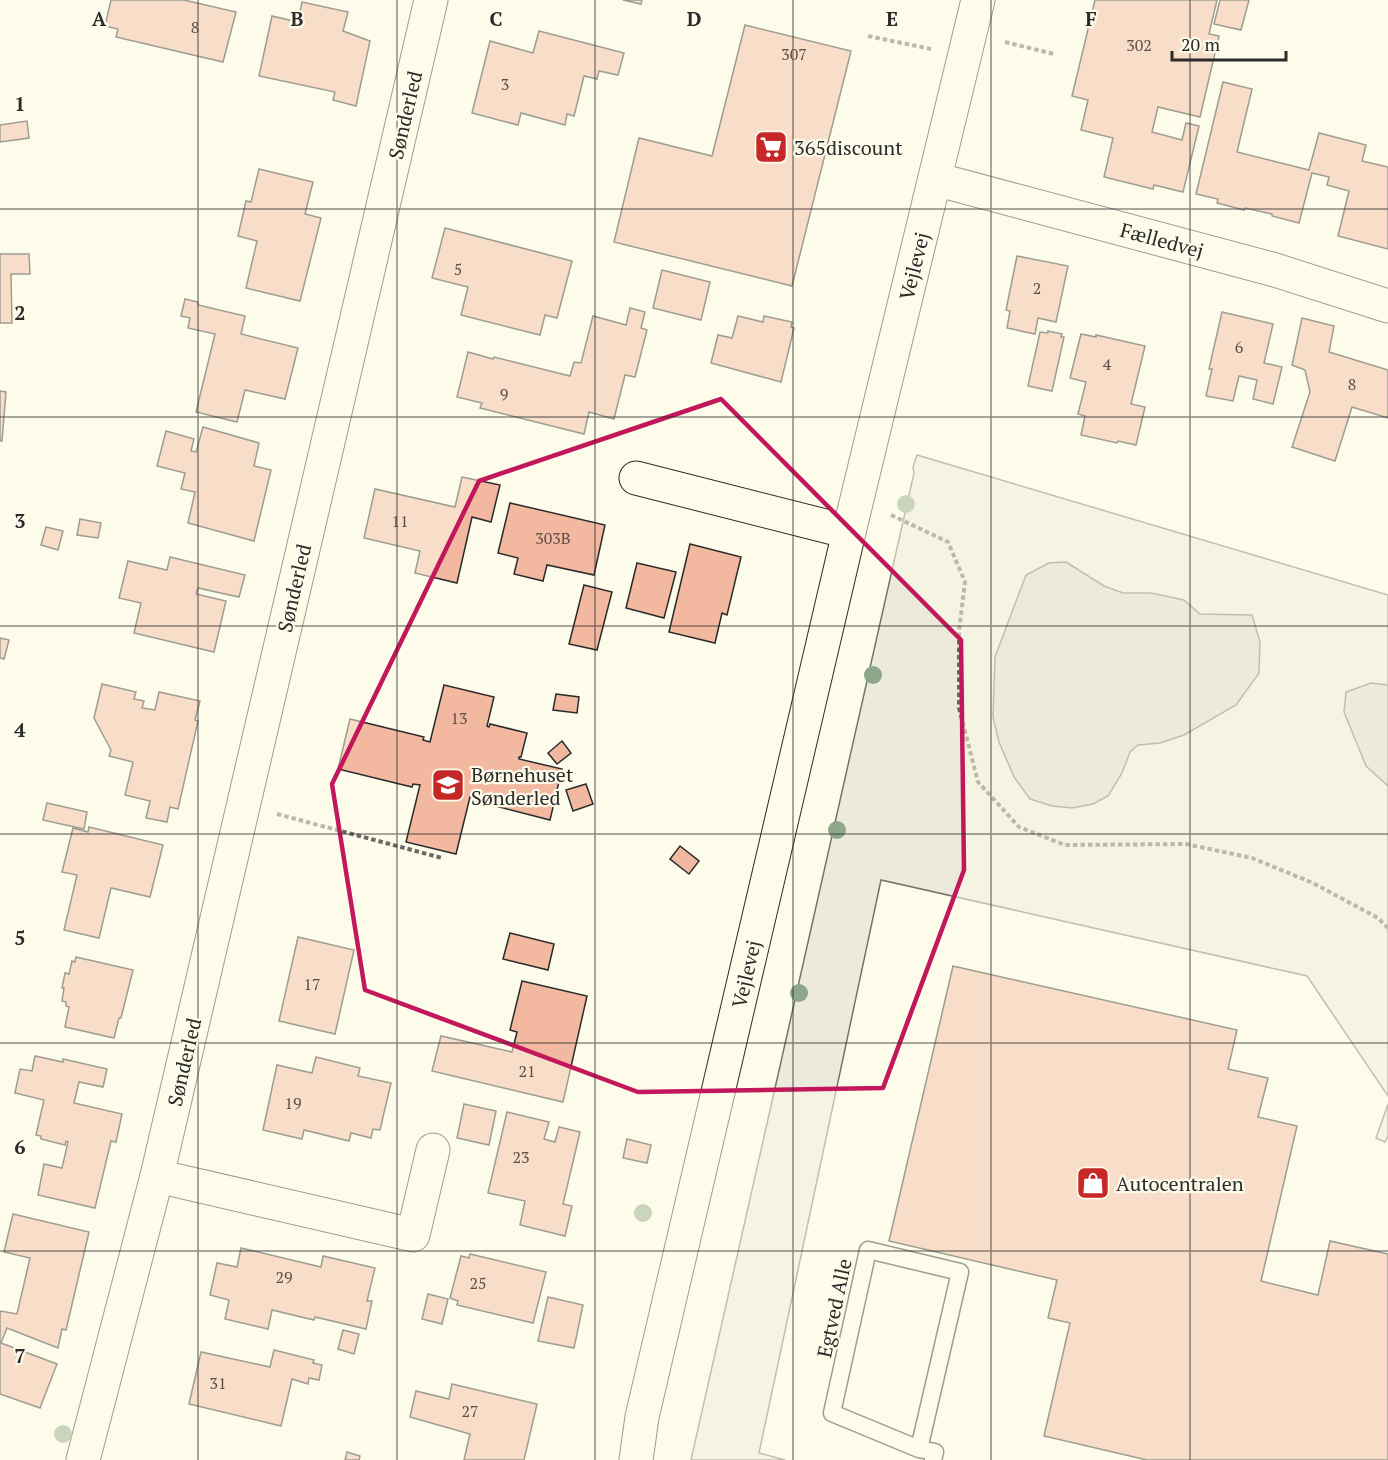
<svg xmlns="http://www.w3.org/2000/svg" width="1388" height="1460" viewBox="0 0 1388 1460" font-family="'PT Serif',serif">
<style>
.green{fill:#ecebdb;stroke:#74746e;stroke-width:1.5}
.water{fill:#d8d7c9;stroke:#74746e;stroke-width:1.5}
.building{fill:#f2b8a0;stroke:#2b2b2b;stroke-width:1.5}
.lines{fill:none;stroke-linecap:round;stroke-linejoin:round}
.lane-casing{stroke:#2b2b2b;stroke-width:19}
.street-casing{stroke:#2b2b2b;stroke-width:35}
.secondary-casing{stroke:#2b2b2b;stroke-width:35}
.path{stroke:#6a6964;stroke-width:4;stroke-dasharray:4.5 3;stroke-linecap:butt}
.lane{stroke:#fdfbea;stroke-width:16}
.street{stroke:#fdfbea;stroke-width:33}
.secondary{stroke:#fdfbea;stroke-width:33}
.tree{fill:#8ea78a}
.marked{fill:none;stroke:#c2185b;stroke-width:4.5;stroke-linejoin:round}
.grid{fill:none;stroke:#2b2b2b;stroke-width:1.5;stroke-opacity:0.55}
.labels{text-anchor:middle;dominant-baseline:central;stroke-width:4.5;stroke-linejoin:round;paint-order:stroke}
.number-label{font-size:16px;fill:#5d4e48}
.street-label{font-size:20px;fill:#2b2b2b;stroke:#fdfbea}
.poi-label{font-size:20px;fill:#2b2b2b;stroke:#fdfbea;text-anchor:start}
.grid-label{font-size:20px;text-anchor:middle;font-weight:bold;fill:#2b2b2b;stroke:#fdfbea;stroke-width:4.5;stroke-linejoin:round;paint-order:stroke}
</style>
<rect width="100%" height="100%" fill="#fdfbea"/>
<!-- green -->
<g class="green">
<path d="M917,455L1388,595V1096L1307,976L881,880L759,1453L785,1460H691L914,473L913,467Z"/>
<path d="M1388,1104V1136L1385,1142L1376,1138Z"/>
</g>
<!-- water -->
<g class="water">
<path d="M1066,562L1104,586L1123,593H1151L1184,600L1200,614L1252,615L1260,642L1259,673L1236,705L1184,735L1160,743L1138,745L1130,752L1122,773L1108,796L1093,804L1072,808L1052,806L1030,799L1014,777L999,742L993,717L995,657L1026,575L1049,563Z"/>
<path d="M1371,683L1388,685V786L1366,766L1344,712L1346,692Z"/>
</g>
<!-- building -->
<g class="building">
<path d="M111,0H184L236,12L223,62L116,37L118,29L105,26Z"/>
<path d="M623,0H642L641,4Z"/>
<path d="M1095,0H1217L1209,34L1219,36L1200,117L1158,107L1152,132L1182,140L1186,123L1199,126L1183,192L1154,185L1153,189L1104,177L1113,138L1081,130L1088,100L1072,96Z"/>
<path d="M1220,0H1249L1241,30L1214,24Z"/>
<path d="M302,2L348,12L343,31L370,41L356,106L333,100L335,92L259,76L272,16L298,22Z"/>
<path d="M745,25L851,51L792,286L614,242L639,138L712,156Z"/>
<path d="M539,31L624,53L618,75L599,71L597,79L584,76L574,116L567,114L565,125L521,113L518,125L472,113L490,41L533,53Z"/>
<path d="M1223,82L1252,89L1237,152L1309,170L1319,133L1366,145L1362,161L1388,167V249L1338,236L1349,191L1327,185L1329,177L1312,173L1299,223L1272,216V214L1245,208L1244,210L1217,203L1218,199L1196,194Z"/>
<path d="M27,121L29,138L0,142V125Z"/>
<path d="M259,169L313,182L305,214L321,218L300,301L246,288L257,241L238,236L246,201L251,202Z"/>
<path d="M445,228L572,261L557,318L545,315L540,335L461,315L468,287L432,278Z"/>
<path d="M0,254H29L30,274H11L12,323H0Z"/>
<path d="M1017,256L1068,266L1056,322L1038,318L1035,334L1007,328L1010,311L1006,310Z"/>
<path d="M662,270L710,282L701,320L653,308Z"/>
<path d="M185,299L198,302V305L245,316L241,334L298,348L285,399L245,390L237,422L196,412L215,334L188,328L190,318L181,316Z"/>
<path d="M630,308L645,312L641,328L647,330L635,377L625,375L614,419L589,412L584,434L480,408L482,403L457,397L468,352L493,359L494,357L570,376L574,362L581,363L593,316L626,325Z"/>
<path d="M1222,312L1273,324L1264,363L1282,367L1273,404L1253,399L1257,380L1239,376L1233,401L1206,396L1212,369H1209Z"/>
<path d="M738,316L763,322L764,316L792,322L791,327L794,328L781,382L711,363L718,335L732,338Z"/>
<path d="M1302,318L1334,326L1329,352L1388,370V418L1352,407L1335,461L1292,447L1310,392L1305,370L1292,365Z"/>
<path d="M1048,331L1062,334L1061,337H1064L1052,391L1028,386L1040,332L1048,333Z"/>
<path d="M1081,334L1096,337V335L1145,346L1131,404L1145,407L1136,445L1118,441L1117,443L1081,435L1085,416L1078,414L1086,382L1070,378Z"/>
<path d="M0,391L6,392L2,441H0Z"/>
<path d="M203,427L259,443L254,466L271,470L254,541L188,523L195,492L181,489L185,473L157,466L166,431L194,439L191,451L196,452Z"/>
<path d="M462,477L500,485L491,522L472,517L457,583L415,573L420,551L364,538L375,489L455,507Z"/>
<path d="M510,503L605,525L594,575L547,565L543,581L514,574L518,558L498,553Z"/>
<path d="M80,519L101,523L98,538L77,535Z"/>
<path d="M46,527L63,531L58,550L41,545Z"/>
<path d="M690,544L741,557L727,615L722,613L715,643L669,632Z"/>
<path d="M170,557L245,575L239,597L198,588L196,594L226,601L214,652L134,633L141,603L119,598L128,561L167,570Z"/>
<path d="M637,563L676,572L664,618L626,608Z"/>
<path d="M584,585L612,592L597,650L569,644Z"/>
<path d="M0,638L9,640L4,659L0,658Z"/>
<path d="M102,684L136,692L134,699L144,701L142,708L155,710L159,692L200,701L195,720L198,721L178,809L170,807L167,822L146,818L150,801L125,795L133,762L109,756L111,750L94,718Z"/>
<path d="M444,685L494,697L487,726L489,727L490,724L527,733L521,757H519V759L562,769L550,820L476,801L477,799L470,797L456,854L406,842L420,785L413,784L412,787L338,769L350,719L424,737L423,740L430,742Z"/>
<path d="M556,694L579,697L577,713L553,710Z"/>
<path d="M562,741L571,753L557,764L548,753Z"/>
<path d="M586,784L593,804L573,811L566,790Z"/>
<path d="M47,803L87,812L84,829L43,820Z"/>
<path d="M89,827L163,845L150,897L111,888L99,938L64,930L77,875L62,872L73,828L88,832Z"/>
<path d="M680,846L699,861L689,874L670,859Z"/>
<path d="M510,933L554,944L548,970L503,959Z"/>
<path d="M298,937L354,950L335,1034L279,1021Z"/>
<path d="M76,957L133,970L121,1018H119L114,1038L65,1027L69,1007L66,1006V1002L62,1001L64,988H62L65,973L69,974L72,961L75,962Z"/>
<path d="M953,966L1237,1030L1228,1069L1268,1078L1258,1117L1297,1126L1261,1281L1318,1295L1330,1241L1388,1254V1460H1147L1044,1436L1070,1323L1048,1318L1057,1280L889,1241Z"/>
<path d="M522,981L587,996L563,1102L432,1071L441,1036L512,1052L517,1032L510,1030Z"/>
<path d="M35,1056L63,1062V1059L107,1069L103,1087L79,1082L74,1103L122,1114L116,1142L111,1141L95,1208L38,1195L44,1164L62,1168L68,1142L66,1141L65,1145L41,1139V1136L36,1135L44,1100L15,1093L20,1069L32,1071Z"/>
<path d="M316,1057L360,1068L358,1076L391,1083L380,1130L373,1129L371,1138L351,1133L349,1141L304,1130L302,1139L263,1130L277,1065L312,1073Z"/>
<path d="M464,1104L496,1111L489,1145L457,1138Z"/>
<path d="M507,1112L549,1122L544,1139L555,1142L559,1127L580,1132L563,1204L572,1206L565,1236L520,1225L525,1201L488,1193Z"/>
<path d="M627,1139L651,1145L647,1163L623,1158Z"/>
<path d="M13,1214L89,1232L66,1330L62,1329L58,1348L7,1328L1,1343L57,1364L40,1408L0,1394V1313L1,1311L17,1314L30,1258L4,1252Z"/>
<path d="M241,1248L321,1267L323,1256L375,1268L367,1301H372L366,1329L315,1317L314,1320L272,1310L268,1329L225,1319L229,1300L210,1295L217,1263L237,1267Z"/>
<path d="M470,1254L546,1272L533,1323L457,1305L458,1301L450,1298L461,1256L469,1258Z"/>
<path d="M428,1294L448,1299L442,1324L422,1319Z"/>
<path d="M548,1297L583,1305L574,1348L538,1341Z"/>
<path d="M343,1330L359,1334L354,1354L338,1349Z"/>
<path d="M274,1350L314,1360L313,1363L322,1365L319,1380L309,1378L308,1384L292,1379L281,1426L189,1404L201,1352L270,1367Z"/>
<path d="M452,1384L537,1404L524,1460H464L470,1434L410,1417L416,1391L449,1399Z"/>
<path d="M347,1452L360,1456L359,1460H345Z"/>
</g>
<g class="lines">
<defs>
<path id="lane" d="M919,1449L960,1272L868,1250L832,1413L919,1449L935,1452L933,1460"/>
<g id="street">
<path d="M935,179L1275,270L1388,306"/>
<path d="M636,478L849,532"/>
<path d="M157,1176L413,1235L433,1150"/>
<path d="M83,1460L157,1176L431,0"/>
</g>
<path id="secondary" d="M636,1460L642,1417L849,532L978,0"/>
</defs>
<!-- lane casing -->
<use href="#lane" class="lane-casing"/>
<!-- street casing -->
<use href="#street" class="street-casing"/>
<!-- secondary casing -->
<use href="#secondary" class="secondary-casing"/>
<!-- path -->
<g class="path">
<path d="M868,36L931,49"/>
<path d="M1005,42L1054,54"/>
<path d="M891,515L948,542L965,582L959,631V708L978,782L1019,827L1065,845L1186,844L1252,858L1313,883L1378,918L1388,928"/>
<path d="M277,814L442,858"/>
</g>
<!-- lane -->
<use href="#lane" class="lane"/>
<!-- street -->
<use href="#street" class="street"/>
<!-- secondary -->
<use href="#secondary" class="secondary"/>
</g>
<!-- trees -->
<g class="tree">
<circle cx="906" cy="504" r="9"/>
<circle cx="873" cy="675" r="9"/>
<circle cx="837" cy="830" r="9"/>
<circle cx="799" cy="993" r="9"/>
<circle cx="643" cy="1213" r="9"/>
<circle cx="63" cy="1434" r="9"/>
</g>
<!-- marked area -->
<path d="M0 0H1388V1460H0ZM721,399L961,640L964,870L883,1088L638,1092L365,990L332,784L479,481Z" fill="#fdfbea" fill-opacity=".55" fill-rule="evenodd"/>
<path class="marked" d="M721,399L961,640L964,870L883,1088L638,1092L365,990L332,784L479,481Z"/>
<!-- grid -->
<path class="grid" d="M198,0V1460M397,0V1460M595,0V1460M793,0V1460M991,0V1460M1190,0V1460M0,209H1388M0,417H1388M0,626H1388M0,834H1388M0,1043H1388M0,1251H1388"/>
<!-- icons -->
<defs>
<symbol id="supermarket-square" viewBox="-11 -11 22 22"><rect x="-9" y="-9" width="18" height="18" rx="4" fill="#c62828" stroke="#fdfbea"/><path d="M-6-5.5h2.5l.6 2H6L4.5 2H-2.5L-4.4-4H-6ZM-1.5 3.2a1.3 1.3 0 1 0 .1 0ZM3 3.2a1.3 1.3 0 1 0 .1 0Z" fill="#fff"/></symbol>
<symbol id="school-square" viewBox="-11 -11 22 22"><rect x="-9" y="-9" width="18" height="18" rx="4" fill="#c62828" stroke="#fdfbea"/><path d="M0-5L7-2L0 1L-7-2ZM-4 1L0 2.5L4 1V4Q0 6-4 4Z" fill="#fff"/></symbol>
<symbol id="shop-square" viewBox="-11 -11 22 22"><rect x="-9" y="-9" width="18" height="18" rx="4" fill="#c62828" stroke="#fdfbea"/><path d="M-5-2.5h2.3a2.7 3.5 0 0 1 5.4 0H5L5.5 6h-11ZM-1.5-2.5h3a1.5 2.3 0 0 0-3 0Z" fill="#fff"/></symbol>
</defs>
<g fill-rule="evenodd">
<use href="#supermarket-square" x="752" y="128" width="38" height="38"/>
<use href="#school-square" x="429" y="766" width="38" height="38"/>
<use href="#shop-square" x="1074" y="1164" width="38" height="38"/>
</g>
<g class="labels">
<!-- number labels -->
<g class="number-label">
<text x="195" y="27">8</text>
<text x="1139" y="45">302</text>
<text x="794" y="54">307</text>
<text x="505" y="84">3</text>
<text x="458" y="269">5</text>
<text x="1037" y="288">2</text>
<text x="1239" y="347">6</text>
<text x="1107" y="364">4</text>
<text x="1352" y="384">8</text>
<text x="504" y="394">9</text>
<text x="400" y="521">11</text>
<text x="553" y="538">303B</text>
<text x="459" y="718">13</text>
<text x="312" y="984">17</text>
<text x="527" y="1071">21</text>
<text x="293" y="1103">19</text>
<text x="521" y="1157">23</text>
<text x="284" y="1277">29</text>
<text x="478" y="1283">25</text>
<text x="218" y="1383">31</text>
<text x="470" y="1411">27</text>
</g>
<!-- street labels -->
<g class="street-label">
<text transform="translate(405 115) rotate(-77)">Sønderled</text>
<text transform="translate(1162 240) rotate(15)">Fælledvej</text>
<text transform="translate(914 266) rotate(-76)">Vejlevej</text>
<text transform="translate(294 588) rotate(-77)">Sønderled</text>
<text transform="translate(746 974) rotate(-77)">Vejlevej</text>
<text transform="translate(184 1062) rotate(-77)">Sønderled</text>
<text transform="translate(834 1308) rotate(-78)">Egtved Alle</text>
</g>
<!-- poi labels -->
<g class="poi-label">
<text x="794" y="147">365discount</text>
<text x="471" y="774">Børnehuset<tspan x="471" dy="23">Sønderled</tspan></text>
<text x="1116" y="1183">Autocentralen</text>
</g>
</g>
<g class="grid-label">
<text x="99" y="26">A</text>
<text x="297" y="26">B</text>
<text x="496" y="26">C</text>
<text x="694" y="26">D</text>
<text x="892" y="26">E</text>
<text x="1091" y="26">F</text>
<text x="20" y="111">1</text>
<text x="20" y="320">2</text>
<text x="20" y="528">3</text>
<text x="20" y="737">4</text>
<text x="20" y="945">5</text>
<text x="20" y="1154">6</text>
<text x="20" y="1363">7</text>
</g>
<!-- scale -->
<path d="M1172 51v9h114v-9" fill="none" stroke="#2b2b2b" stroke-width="3"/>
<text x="1181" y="51" font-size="18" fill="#2b2b2b" stroke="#fdfbea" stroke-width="4.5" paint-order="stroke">20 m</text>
</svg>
